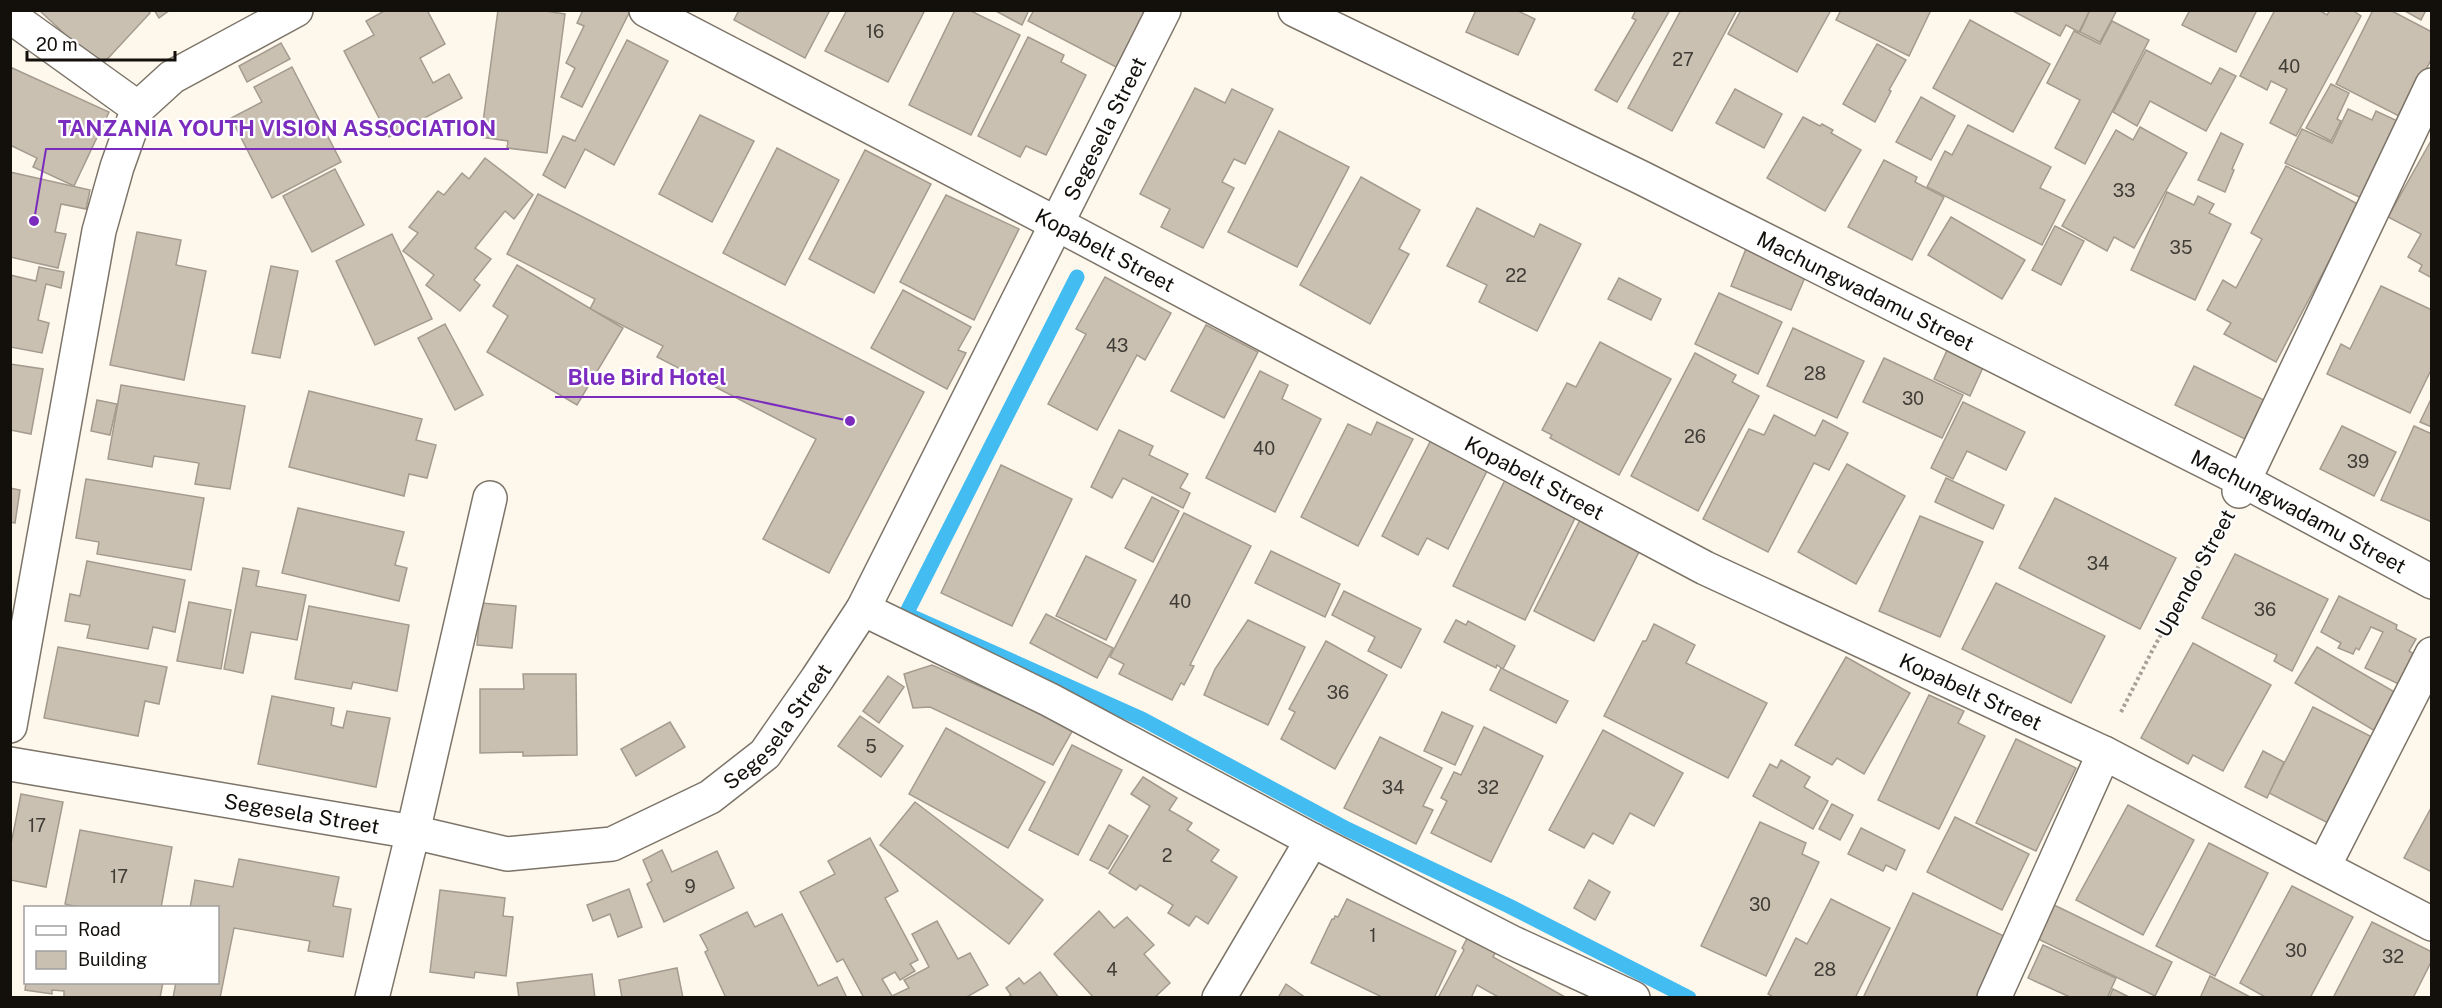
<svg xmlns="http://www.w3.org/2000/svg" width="2442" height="1008" viewBox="0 0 2442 1008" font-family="'Public Sans',sans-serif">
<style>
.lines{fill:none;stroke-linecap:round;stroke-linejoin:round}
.stream{stroke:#43bcf1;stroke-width:15}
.building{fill:#c9c0b2;stroke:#a49b8e;stroke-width:1.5}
.street-casing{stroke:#7c7468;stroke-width:36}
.path{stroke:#a6a098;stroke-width:4;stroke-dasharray:3 3;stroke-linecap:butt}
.street{stroke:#fff;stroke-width:33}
.labels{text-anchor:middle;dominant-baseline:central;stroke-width:4.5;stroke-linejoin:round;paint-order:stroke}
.number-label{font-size:18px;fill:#403c36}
.street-label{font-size:21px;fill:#13100c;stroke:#fff}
.leader{fill:none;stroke:#7b2cbf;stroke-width:2}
.callout-dot{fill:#7b2cbf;stroke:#fff;stroke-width:2}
.callout-label{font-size:22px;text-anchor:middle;font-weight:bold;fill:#7b2cbf;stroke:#fff;stroke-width:4.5;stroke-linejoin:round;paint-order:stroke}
</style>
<rect width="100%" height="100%" fill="#fef7ec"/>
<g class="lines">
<!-- stream -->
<path class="stream" d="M1077,277L906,614L1142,719L1347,829L1509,906L1689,998"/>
</g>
<!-- building -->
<g class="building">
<path d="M39,10H148L150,13L100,67Z"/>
<path d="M154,10H170L159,18Z"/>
<path d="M386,10H427L445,44L420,58L433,83L449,74L462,98L389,137L344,51L374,35L366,21Z"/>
<path d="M498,10H538L565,14L547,153L507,148L508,141L481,137Z"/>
<path d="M583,10L630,11L582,107L561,97L575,68L566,63L584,26L577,23Z"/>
<path d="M739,10H830L805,58L734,20Z"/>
<path d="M847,10H925L888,82L825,51Z"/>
<path d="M955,10H969L1020,35L971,135L909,105Z"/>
<path d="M994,10H1029L1022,25Z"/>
<path d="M1034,10H1146L1116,67L1028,21Z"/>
<path d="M1476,10H1516L1535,19L1518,55L1466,32Z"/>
<path d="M1636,10H1670L1617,102L1595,90L1636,20L1632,18Z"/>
<path d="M1681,10H1737L1672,131L1628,108Z"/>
<path d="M1741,10H1831L1797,72L1728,34Z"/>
<path d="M1841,10H1931L1909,56L1836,20Z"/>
<path d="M2011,10H2090L2079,32L2066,25L2060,36Z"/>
<path d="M2090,10H2117L2100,42L2080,32Z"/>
<path d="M2190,10H2257L2236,52L2182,25Z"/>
<path d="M2275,10H2319L2327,15L2330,10H2352L2361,16L2296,136L2270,123L2287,89L2271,81L2267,90L2240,76Z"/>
<path d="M2373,10H2390L2432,32V58L2401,117L2336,84Z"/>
<path d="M2403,10H2426L2421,20Z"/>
<path d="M1970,20L2050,64L2013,132L1933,88Z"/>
<path d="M2112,21L2149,40L2085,164L2055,148L2080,100L2047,83L2074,31L2100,44Z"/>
<path d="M1028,37L1064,55L1061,62L1086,75L1046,155L1026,146L1020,157L978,136Z"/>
<path d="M627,40L668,61L614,165L585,149L565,188L543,175L563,136L575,141Z"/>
<path d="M281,43L290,59L247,82L239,66Z"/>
<path d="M1877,44L1906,60L1889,90L1891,91L1875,122L1843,104Z"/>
<path d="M2146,50L2211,84L2220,68L2236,76L2206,131L2150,101L2137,126L2113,112Z"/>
<path d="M10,67L109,112L74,186L33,167L37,158L10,145Z"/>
<path d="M292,67L341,162L272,198L231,118L262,102L254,87Z"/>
<path d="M2331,84L2349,93L2337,119L2341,121L2331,141L2306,128Z"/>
<path d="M1195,88L1225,103L1232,89L1273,109L1245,164L1234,159L1222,182L1234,188L1203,248L1161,227L1170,209L1140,194Z"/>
<path d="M1735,89L1782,114L1764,148L1716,123Z"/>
<path d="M1921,97L1955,116L1931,160L1896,142Z"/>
<path d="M2348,109L2372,120L2376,111L2404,124L2368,201L2285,163L2302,129L2332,143Z"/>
<path d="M700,115L754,141L712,222L659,194Z"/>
<path d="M1803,117L1820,126L1822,124L1833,130L1831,133L1861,150L1825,211L1767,178Z"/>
<path d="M1968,125L2051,167L2040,188L2065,200L2042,245L1927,187L1945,151L1952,155Z"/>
<path d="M2140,127L2187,153L2134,248L2114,237L2107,251L2062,226L2116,130L2133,140Z"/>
<path d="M1279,131L1349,167L1297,267L1228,232Z"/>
<path d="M2221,133L2243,144L2232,169L2234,170L2225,192L2198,180Z"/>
<path d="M2432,139V278L2419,271L2422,265L2408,257L2421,234L2388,217Z"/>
<path d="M777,148L839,180L785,285L723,253Z"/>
<path d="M865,150L931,184L874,293L809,259Z"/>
<path d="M485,158L533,195L514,219L505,211L475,248L491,259L474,280L480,285L460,311L426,285L434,275L403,251L418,233L409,227L438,191L444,195L462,173L469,179Z"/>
<path d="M1884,160L1917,177L1915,182L1944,197L1912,260L1848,227Z"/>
<path d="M2286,166L2367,209L2348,225L2276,362L2224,334L2231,323L2207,310L2223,280L2236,288L2262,239L2251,233Z"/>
<path d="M335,169L364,225L312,252L283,196Z"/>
<path d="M10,172L90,190L86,209L61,204L55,232L66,234L58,268L10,257Z"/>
<path d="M1361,177L1420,210L1399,249L1409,254L1370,324L1300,285Z"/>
<path d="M2167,192L2194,205L2198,196L2214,204L2209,213L2231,224L2195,300L2131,270Z"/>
<path d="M538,194L924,392L829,573L763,539L816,439L657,357L663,346L590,309L595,299L507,254Z"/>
<path d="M946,195L1019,229L974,320L900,282Z"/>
<path d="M1477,208L1534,237L1540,224L1581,244L1537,331L1479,302L1487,285L1447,266Z"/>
<path d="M1951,217L2025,260L2002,299L1928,255Z"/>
<path d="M2055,226L2084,241L2061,285L2032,270Z"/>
<path d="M137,232L181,240L176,265L206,271L184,380L110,365Z"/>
<path d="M392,234L432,319L375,345L336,261Z"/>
<path d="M1748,244L1809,268L1791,310L1731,286Z"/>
<path d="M517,265L623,328L577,405L487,352L508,316L493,306Z"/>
<path d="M271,266L298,271L280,358L252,353Z"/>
<path d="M39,267L64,272L61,288L46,284L38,320L49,323L42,353L10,347V275L36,281Z"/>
<path d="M1105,277L1171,313L1145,360L1137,355L1097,430L1048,404L1086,334L1076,329Z"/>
<path d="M1619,278L1661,299L1651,320L1608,299Z"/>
<path d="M2381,286L2432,310V368L2410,413L2327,374L2341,344L2350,349Z"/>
<path d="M903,290L971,327L958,350L966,353L947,389L871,348Z"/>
<path d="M1719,293L1782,322L1758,374L1695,344Z"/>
<path d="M445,324L483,395L455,410L418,338Z"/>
<path d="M1206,325L1258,352L1224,418L1171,391Z"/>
<path d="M1793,328L1864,361L1837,418L1767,386Z"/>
<path d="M1600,342L1671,379L1619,475L1550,438L1552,435L1542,430L1567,383L1576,387Z"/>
<path d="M1949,346L1985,363L1970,396L1934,379Z"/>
<path d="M1695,353L1736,375L1732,382L1759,396L1698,511L1631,476Z"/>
<path d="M1884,358L1963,395L1942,438L1863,402Z"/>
<path d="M10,364L43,369L31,434L10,430Z"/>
<path d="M2194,366L2264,400L2245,439L2175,405Z"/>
<path d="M1260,371L1288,385L1282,399L1321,419L1275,512L1206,478Z"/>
<path d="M121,385L245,406L230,489L195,484L199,463L154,456L152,467L108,459Z"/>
<path d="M309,391L422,419L416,440L436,445L427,478L409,474L404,496L289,467Z"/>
<path d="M2432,397V427L2420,422Z"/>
<path d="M97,400L117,404L110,435L91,431Z"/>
<path d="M1963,402L2025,432L2006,470L1967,451L1953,479L1931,468Z"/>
<path d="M1774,415L1815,436L1823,420L1848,433L1829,470L1814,463L1768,552L1703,519L1749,429L1764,435Z"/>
<path d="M1377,422L1413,439L1358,546L1301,517L1348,424L1371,435Z"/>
<path d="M2342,426L2396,452L2374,496L2320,469Z"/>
<path d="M2414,426L2432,434V522L2381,500Z"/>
<path d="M1119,430L1153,446L1149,455L1188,474L1180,488L1190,493L1183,508L1123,478L1112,498L1091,487Z"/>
<path d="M1431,440L1488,469L1448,549L1427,538L1418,555L1382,536Z"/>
<path d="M1847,464L1905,496L1856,584L1798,552Z"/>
<path d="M1001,465L1072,499L1012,626L941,593Z"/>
<path d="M1507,476L1579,510L1525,620L1453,586Z"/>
<path d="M1946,478L2004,505L1993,529L1935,502Z"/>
<path d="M86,479L204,498L191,570L97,554L99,542L76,538Z"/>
<path d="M10,488L20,490L15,523L10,522Z"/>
<path d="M1152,497L1179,511L1153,562L1125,548Z"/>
<path d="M2055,498L2176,558L2140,629L2019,568Z"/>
<path d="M298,508L404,532L395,565L407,568L399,601L282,573Z"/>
<path d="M1184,513L1251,546L1190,665L1194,666L1184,685L1181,683L1172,700L1119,674L1124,664L1110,657Z"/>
<path d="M1583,514L1643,544L1594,641L1534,611Z"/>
<path d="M1920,516L1983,542L1940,637L1879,611Z"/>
<path d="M1271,551L1340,584L1325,617L1255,583Z"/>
<path d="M2235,554L2328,599L2292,671L2274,661L2277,655L2202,618Z"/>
<path d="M1086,556L1136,580L1106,640L1056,616Z"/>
<path d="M87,561L185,580L175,632L153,627L148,649L87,638L90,625L65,621L70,594L80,596Z"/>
<path d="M243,568L259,571L256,586L306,595L297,640L251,632L243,673L224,669Z"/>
<path d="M1996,583L2105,636L2071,703L1962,649Z"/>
<path d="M1344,591L1421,629L1401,668L1368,651L1375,637L1332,615Z"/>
<path d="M2339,596L2397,625L2396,629L2416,639L2409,651L2419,657L2405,687L2365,668L2383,632L2371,627L2359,650L2356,648L2353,654L2338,648L2341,643L2321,632Z"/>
<path d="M189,602L231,610L221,669L177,661Z"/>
<path d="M481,603L516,606L512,648L477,645Z"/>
<path d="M309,606L409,625L397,691L353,682L351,689L295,679Z"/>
<path d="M1046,614L1113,648L1097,678L1030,643Z"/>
<path d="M1248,620L1305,647L1268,725L1204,695L1215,669Z"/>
<path d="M1456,620L1466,625L1468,621L1515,646L1503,669L1497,665L1496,668L1444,642Z"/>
<path d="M1654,624L1695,645L1686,663L1767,703L1728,778L1604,716L1643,641H1646Z"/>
<path d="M1326,641L1387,675L1335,769L1281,739L1295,712L1289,709Z"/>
<path d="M2193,643L2271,685L2223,771L2193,755L2188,764L2141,738Z"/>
<path d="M58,647L167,667L159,704L145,701L138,736L44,718Z"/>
<path d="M2317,647L2398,694L2375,731L2295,683Z"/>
<path d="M1846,657L1910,693L1864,774L1837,758L1832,765L1795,745Z"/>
<path d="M932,665L1074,728L1053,765L930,707L913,708L904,674Z"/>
<path d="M1501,668L1568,701L1556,723L1490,690Z"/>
<path d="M523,674H576L577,755L523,756V752L480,753V689H524Z"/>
<path d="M888,676L904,687L879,723L863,711Z"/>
<path d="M1929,695L1964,711L1958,723L1985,736L1939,829L1878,800Z"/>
<path d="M272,696L334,708L331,725L343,728L347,711L390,718L376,787L258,764Z"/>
<path d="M2313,707L2380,741L2336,827L2269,793Z"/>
<path d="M1442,712L1473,726L1455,765L1424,751Z"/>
<path d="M860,716L903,746L881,777L838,746Z"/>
<path d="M670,722L685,747L636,776L621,749Z"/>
<path d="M1484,727L1543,756L1491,862L1431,833L1447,801L1441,798L1454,772L1461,775Z"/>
<path d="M946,728L1045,782L1008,848L909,794Z"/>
<path d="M1603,730L1683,773L1654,826L1630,813L1613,844L1593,833L1584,848L1549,830Z"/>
<path d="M1380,737L1442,768L1423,806L1433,810L1416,844L1344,808Z"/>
<path d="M2016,739L2076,768L2036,851L1976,823Z"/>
<path d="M1072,745L1122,770L1078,855L1029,830Z"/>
<path d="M2263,751L2284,762L2267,798L2245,787Z"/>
<path d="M1781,760L1810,777L1804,787L1828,801L1813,829L1753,796L1770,764L1777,768Z"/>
<path d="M1143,777L1177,798L1169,810L1192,823L1187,830L1219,850L1211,861L1237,877L1208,924L1196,916L1189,926L1168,913L1173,905L1140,885L1136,890L1109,873L1150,806L1131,794Z"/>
<path d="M21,794L63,802L46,887L10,880V849Z"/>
<path d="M915,802L1043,900L1009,944L880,845Z"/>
<path d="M1832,804L1853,815L1840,840L1819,829Z"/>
<path d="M2128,805L2194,840L2143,935L2076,900Z"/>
<path d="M2432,806V872L2404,858Z"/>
<path d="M1955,817L2029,854L2002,910L1927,872Z"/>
<path d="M1760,822L1806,843L1802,854L1819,862L1766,976L1701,946Z"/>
<path d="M1109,825L1128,836L1108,869L1090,860Z"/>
<path d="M1861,828L1905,850L1896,870L1886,865L1883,871L1848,854Z"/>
<path d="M80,830L172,847L161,908H81L65,904Z"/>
<path d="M870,838L898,891L885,898L918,960L910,964L915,971L900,980L895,972L882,979L892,996L909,988L904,980L929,967L912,934L937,921L958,959L970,953L988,985L965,998H864L843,959L837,962L800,892L835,874L828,861Z"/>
<path d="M2209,843L2268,873L2215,976L2156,946Z"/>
<path d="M662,850L672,872L717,851L734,888L664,922L647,884L652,881L643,860Z"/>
<path d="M239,859L339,877L333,906L351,909L343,957L308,951L310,941L234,928L220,998H173L176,982H218V908H190L195,880L233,887Z"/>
<path d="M1589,880L1610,892L1595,920L1574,908Z"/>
<path d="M2292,886L2353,917L2310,998H2267L2240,983Z"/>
<path d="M629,889L642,927L618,937L610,914L593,921L587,905Z"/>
<path d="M440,890L505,898L503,916L513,917L506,976L475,972L474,978L430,972Z"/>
<path d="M1913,893L2006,937L1977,998H1863Z"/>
<path d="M1347,899L1456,951L1434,998H1384L1311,963L1332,919H1334L1335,916L1338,917Z"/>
<path d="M1831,899L1890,928L1855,998H1775L1768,994L1796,938L1807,944Z"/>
<path d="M2054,905L2172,962L2155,996L2038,939Z"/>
<path d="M1099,911L1114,928L1127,917L1154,945L1144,954L1170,983L1154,998H1094L1054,954Z"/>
<path d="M747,912L755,927L782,914L818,986L837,977L847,998H726L705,952L708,950L700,935Z"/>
<path d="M2372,922L2432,952V960L2413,998H2333Z"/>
<path d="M1471,931L1499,946L1493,957L1567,998H1500L1477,985L1471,998H1438L1464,950L1462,948Z"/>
<path d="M2043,945L2116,978L2107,998H2072L2028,978Z"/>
<path d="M677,968L683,998H622L619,980Z"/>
<path d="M1040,972L1059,998H1007L1011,995L1006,988L1019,978L1024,984Z"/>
<path d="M592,974L595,998H519L517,983Z"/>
<path d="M2210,976L2252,998H2200Z"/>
<path d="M26,982H163L160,998H64V991L52,990V994L25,990Z"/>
<path d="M1286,984L1306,998H1278Z"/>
<path d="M2113,989L2131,998H2109Z"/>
</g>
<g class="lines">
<defs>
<g id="street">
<path id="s1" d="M646,10L1057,224L1705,568L2104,753L2432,924"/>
<path id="s2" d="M1295,10L1642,178L2244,481L2432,582"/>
<path d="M10,16L138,108"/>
<path d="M2239,491L2432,85"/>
<path d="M863,609L1050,700L1312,840L1511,942L1633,998"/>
<path d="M10,726L99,231L117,167L138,108L172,77L296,10"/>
<path id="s3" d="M10,764L413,832L507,854L612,844L710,797L765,754L817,679L863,609L1164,10"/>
<path d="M2324,866L2432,654"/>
<path d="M372,998L413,832L490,498"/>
<path d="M1219,998L1312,840"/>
<path d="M1994,998L2104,753"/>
</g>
</defs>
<!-- street casing -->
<use href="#street" class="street-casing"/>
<!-- path -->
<path class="path" d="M2121,712L2152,651L2219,529"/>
<!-- street -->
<use href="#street" class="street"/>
</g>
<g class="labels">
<!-- number labels -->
<g class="number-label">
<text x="875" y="31">16</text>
<text x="1683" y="59">27</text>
<text x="2289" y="66">40</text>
<text x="2124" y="190">33</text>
<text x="2181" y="247">35</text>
<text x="1516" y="275">22</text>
<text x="1117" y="345">43</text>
<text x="1815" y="373">28</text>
<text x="1913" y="398">30</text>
<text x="1695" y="436">26</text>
<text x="1264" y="448">40</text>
<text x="2358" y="461">39</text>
<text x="2098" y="563">34</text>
<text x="1180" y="601">40</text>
<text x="2265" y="609">36</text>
<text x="1338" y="692">36</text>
<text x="871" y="746">5</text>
<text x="1393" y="787">34</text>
<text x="1488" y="787">32</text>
<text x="37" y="825">17</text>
<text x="1167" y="855">2</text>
<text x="119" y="876">17</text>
<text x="690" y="886">9</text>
<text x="1760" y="904">30</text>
<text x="1373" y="935">1</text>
<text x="2296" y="950">30</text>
<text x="2393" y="956">32</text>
<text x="1112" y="969">4</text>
<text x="1825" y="969">28</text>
</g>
<!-- street labels -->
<g class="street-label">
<text stroke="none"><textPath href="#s3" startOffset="1502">Segesela Street</textPath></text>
<text stroke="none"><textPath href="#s1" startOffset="518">Kopabelt Street</textPath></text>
<text stroke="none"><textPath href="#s2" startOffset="636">Machungwadamu Street</textPath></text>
<text stroke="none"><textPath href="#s1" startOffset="1004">Kopabelt Street</textPath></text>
<text stroke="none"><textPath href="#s2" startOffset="1122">Machungwadamu Street</textPath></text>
<text transform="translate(2195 573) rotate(-61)">Upendo Street</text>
<text stroke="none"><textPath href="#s1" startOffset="1490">Kopabelt Street</textPath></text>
<text stroke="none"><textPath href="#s3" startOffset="818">Segesela Street</textPath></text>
<text stroke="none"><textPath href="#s3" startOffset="296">Segesela Street</textPath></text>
</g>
</g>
<!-- callouts -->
<path class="leader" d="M34 221L46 149H509M850 421L738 397H555"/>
<g class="callout-dot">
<circle cx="34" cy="221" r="6"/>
<circle cx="850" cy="421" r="6"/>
</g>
<g class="callout-label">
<text x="277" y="136">TANZANIA YOUTH VISION ASSOCIATION</text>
<text x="647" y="385">Blue Bird Hotel</text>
</g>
<!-- border -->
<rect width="2442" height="1008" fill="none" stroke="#13100c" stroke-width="24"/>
<!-- legend -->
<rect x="24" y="906" width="195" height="78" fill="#ffffff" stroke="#a19f9e" stroke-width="1.5"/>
<rect x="36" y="926" width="30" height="9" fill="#ffffff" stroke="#a19f9e" stroke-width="1.5"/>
<text x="78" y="936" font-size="18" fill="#13100c">Road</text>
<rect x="36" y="951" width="30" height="18" fill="#c9c0b2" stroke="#a19f9e" stroke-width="1.5"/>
<text x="78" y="966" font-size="18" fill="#13100c">Building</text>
<!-- scale -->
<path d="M27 51v9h148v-9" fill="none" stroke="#13100c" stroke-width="3"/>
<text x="36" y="51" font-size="18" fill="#13100c" stroke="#ffffff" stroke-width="4.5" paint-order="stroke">20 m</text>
</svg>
